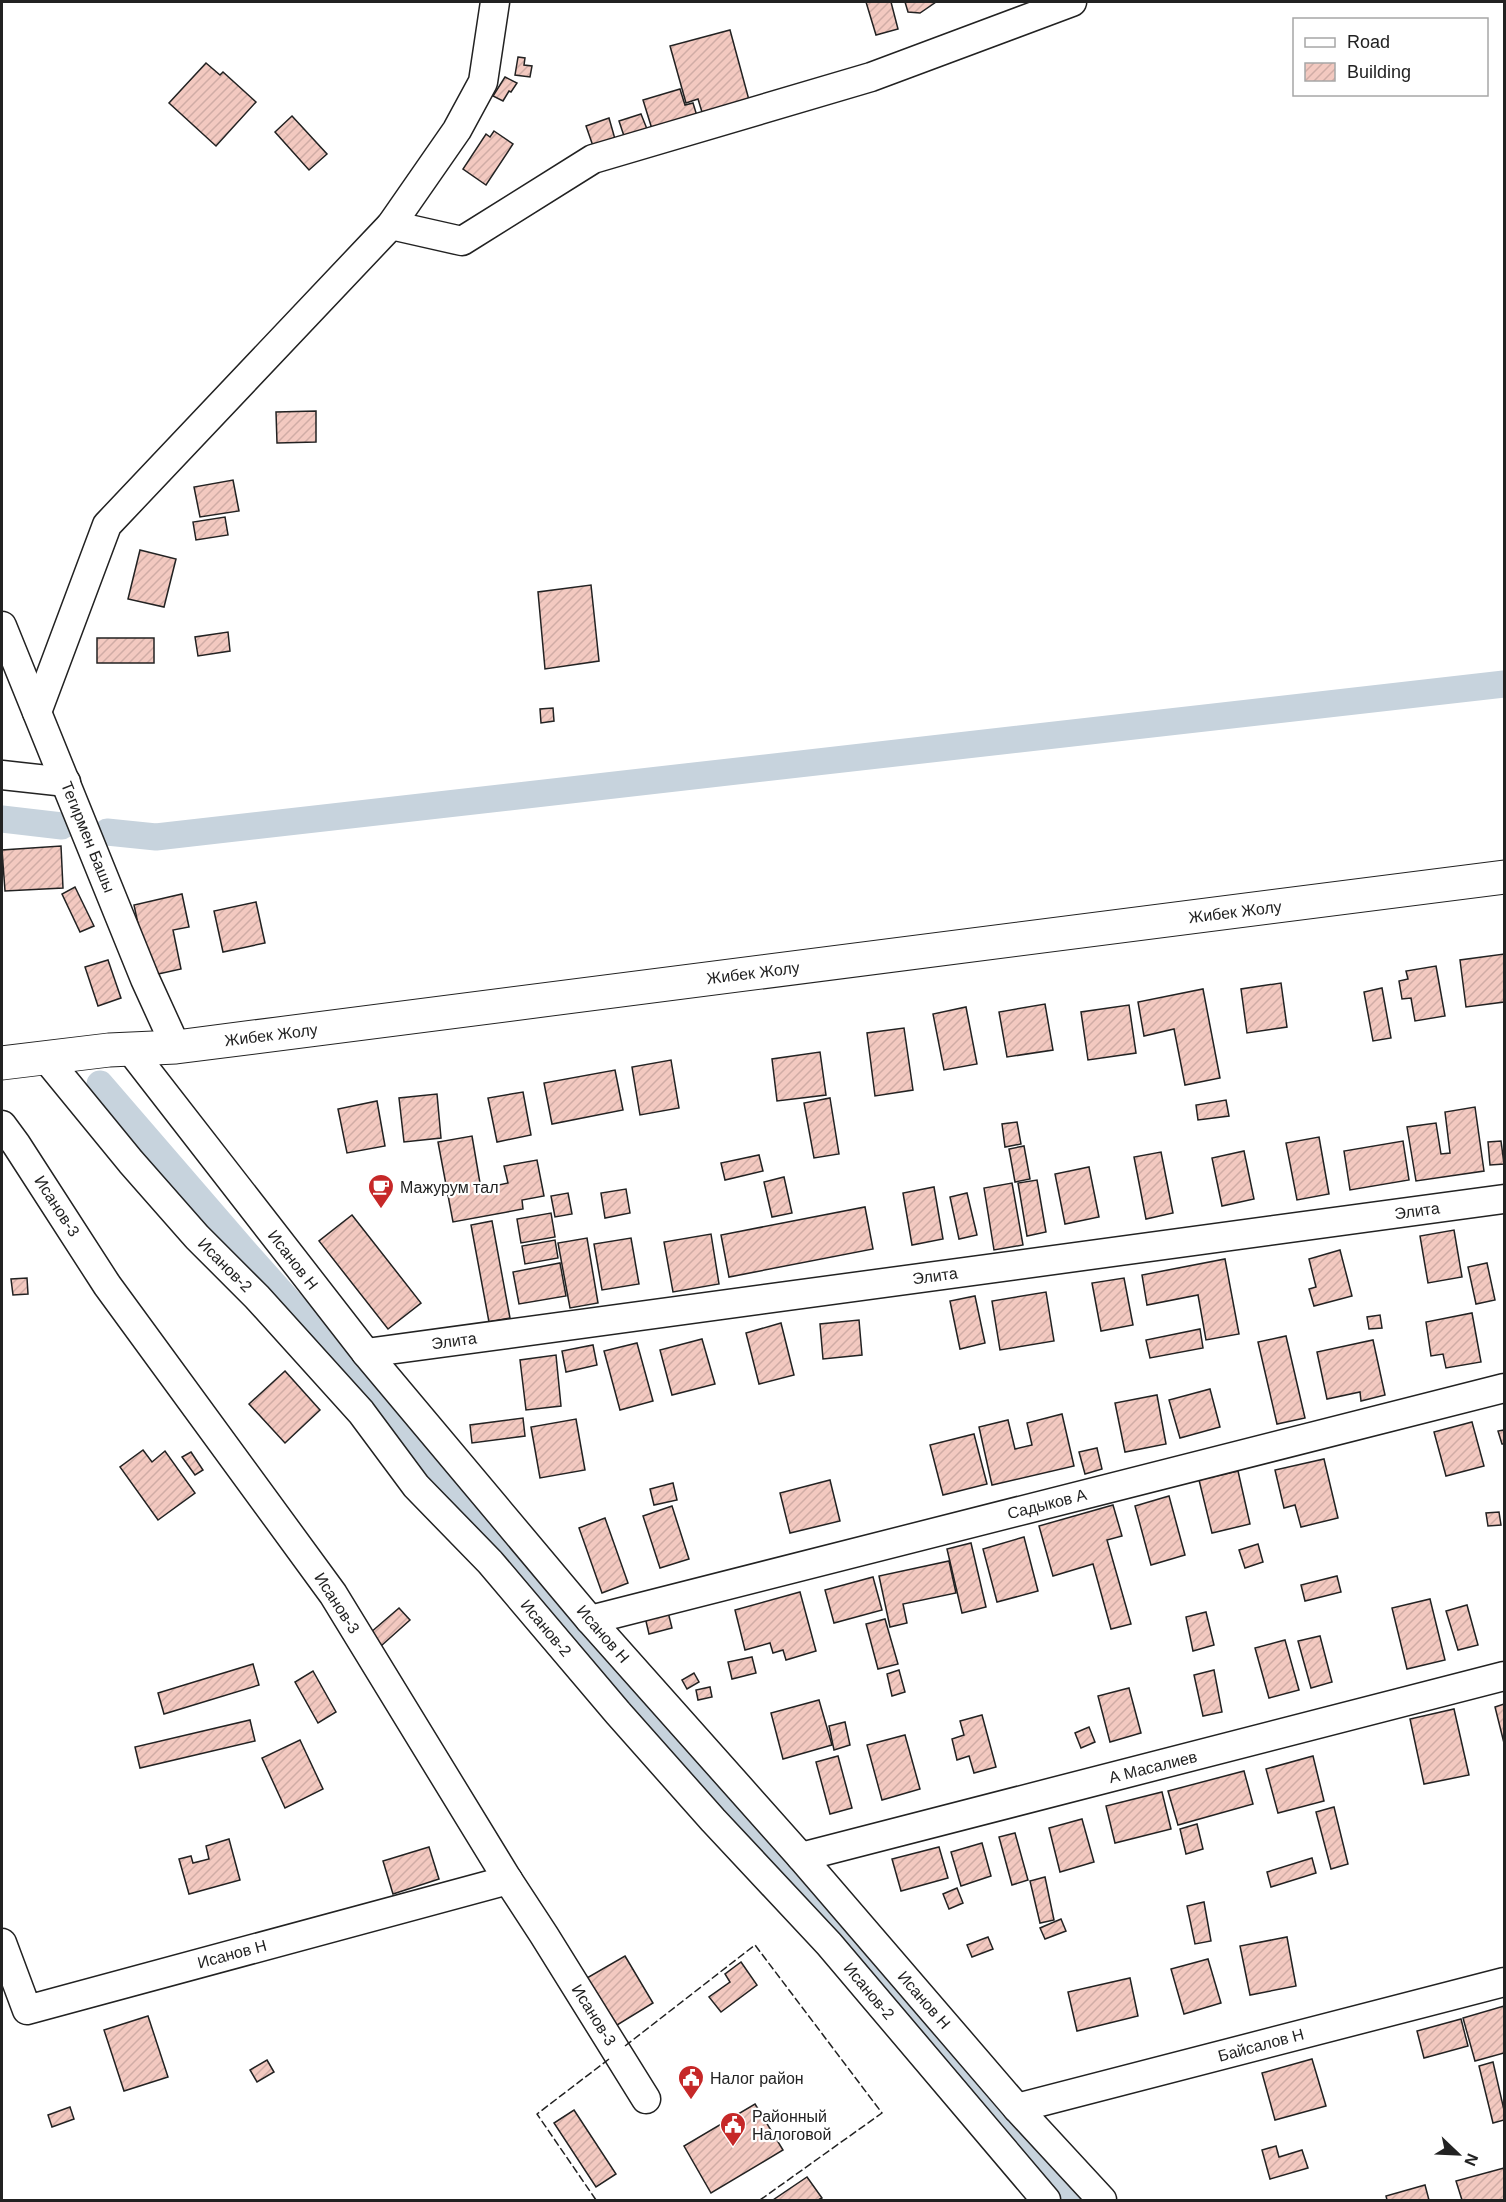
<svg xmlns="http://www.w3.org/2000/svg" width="1506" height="2202" viewBox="0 0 1506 2202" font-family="Helvetica,sans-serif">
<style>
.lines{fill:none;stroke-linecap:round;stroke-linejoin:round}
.canal{stroke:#c7d3dd;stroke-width:27}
.building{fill:url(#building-hatch);stroke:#222;stroke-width:1.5}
.minor-casing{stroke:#222;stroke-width:31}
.major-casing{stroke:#222;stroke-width:35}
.minor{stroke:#fff;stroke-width:28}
.major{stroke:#fff;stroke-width:33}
.fence{stroke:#222;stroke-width:1.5;stroke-dasharray:8 3;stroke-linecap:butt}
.labels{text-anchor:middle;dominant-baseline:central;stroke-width:4.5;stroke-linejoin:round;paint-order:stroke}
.street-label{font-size:16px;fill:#222;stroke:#fff}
.poi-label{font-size:16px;fill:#222;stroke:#fff;text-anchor:start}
</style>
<defs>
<pattern id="building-hatch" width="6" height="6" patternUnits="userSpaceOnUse" patternTransform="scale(1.5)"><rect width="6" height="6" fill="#f3c9c0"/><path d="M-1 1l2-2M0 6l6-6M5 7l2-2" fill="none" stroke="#d0aca5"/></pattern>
</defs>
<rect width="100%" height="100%" fill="#fff"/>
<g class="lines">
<!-- canal -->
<g class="canal">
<path d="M2,819L62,826"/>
<path d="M107,832L156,837L1504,684"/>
<path d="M100,1084L245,1252L507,1547L840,1934L1075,2200"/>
</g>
</g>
<!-- building -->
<g class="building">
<path d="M866,2H891L898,29L876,35Z"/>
<path d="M905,2H936L920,13L908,12Z"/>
<path d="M730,30L749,100L702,112L698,99L686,103L670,46Z"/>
<path d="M518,57L525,58L524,65L532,66L530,77L515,75Z"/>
<path d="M206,63L220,75L223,72L256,102L216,146L169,103Z"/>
<path d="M505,77L517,83L511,92L509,91L503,101L493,96Z"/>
<path d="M680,89L685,105L693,103L697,116L652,129L643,100Z"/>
<path d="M641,114L647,129L624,136L619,121Z"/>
<path d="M292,116L327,154L309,170L275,132Z"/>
<path d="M609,118L615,139L593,146L586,126Z"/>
<path d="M494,131L513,144L486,185L463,169L486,134L490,137Z"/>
<path d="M316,411V442L277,443L276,412Z"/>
<path d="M233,480L239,511L200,517L194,487Z"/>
<path d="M225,517L228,535L196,540L193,522Z"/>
<path d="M140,550L176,559L164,607L128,599Z"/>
<path d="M591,585L599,661L545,669L538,592Z"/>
<path d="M228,632L230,651L198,656L195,637Z"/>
<rect x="97" y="638" width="57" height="25"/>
<path d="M553,708L554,721L541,723L540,709Z"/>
<path d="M61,846L63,888L5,891L2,850Z"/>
<path d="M75,887L94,926L80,932L62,894Z"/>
<path d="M182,894L189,927L173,930L181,969L149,976L134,905Z"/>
<path d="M256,902L265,943L223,952L214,911Z"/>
<path d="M1504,954V1002L1466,1007L1460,960Z"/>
<path d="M108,960L121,998L98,1006L85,967Z"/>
<path d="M1436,966L1445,1016L1415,1021L1411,998L1402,999L1399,981L1408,979L1406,971Z"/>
<path d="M1281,983L1287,1027L1247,1033L1241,989Z"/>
<path d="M1382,988L1391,1038L1373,1041L1364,992Z"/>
<path d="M1203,989L1220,1078L1185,1085L1174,1029L1144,1036L1138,1002Z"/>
<path d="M1045,1004L1053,1050L1007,1057L999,1012Z"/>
<path d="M1129,1005L1136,1053L1088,1060L1081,1012Z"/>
<path d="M966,1007L977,1064L944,1070L933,1014Z"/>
<path d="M904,1028L913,1090L875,1096L867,1033Z"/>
<path d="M820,1052L826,1095L777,1101L772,1059Z"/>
<path d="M671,1060L679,1108L640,1115L632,1067Z"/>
<path d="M615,1070L623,1110L552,1124L544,1083Z"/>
<path d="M523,1092L531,1135L497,1142L488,1098Z"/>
<path d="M437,1094L441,1138L404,1142L399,1098Z"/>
<path d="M830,1098L839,1154L814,1158L804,1103Z"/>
<path d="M1226,1100L1229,1116L1198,1120L1196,1105Z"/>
<path d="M377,1101L385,1146L347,1153L338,1109Z"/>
<path d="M1475,1107L1484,1171L1416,1181L1407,1127L1436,1123L1441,1154L1450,1153L1445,1112Z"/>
<path d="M1017,1122L1021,1144L1005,1147L1002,1124Z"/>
<path d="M472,1136L481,1189L508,1183L504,1166L537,1160L544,1196L522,1200L523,1209L453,1222L438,1142Z"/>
<path d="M1319,1137L1329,1194L1297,1200L1286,1143Z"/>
<path d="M1403,1141L1409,1180L1350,1190L1344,1151Z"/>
<path d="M1501,1141L1504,1164L1490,1165L1488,1142Z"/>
<path d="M1024,1146L1030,1179L1015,1182L1009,1149Z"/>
<path d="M1244,1151L1254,1199L1222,1206L1212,1158Z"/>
<path d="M1161,1152L1173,1213L1146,1219L1134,1157Z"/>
<path d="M759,1155L763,1171L725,1180L721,1163Z"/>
<path d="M1089,1167L1099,1217L1065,1224L1055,1174Z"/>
<path d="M784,1177L792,1213L772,1217L764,1182Z"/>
<path d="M1037,1180L1046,1232L1027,1236L1018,1183Z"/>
<path d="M1012,1183L1023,1245L994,1250L984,1188Z"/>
<path d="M934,1187L943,1239L912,1245L903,1193Z"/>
<path d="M626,1189L630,1213L605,1218L601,1193Z"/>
<path d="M568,1193L572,1214L555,1217L551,1196Z"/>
<path d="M967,1193L977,1235L959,1239L950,1197Z"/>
<path d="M865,1207L873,1249L729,1277L721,1235Z"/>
<path d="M551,1213L555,1237L521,1243L517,1219Z"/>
<path d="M352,1215L421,1303L388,1329L319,1241Z"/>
<path d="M492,1221L510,1318L489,1322L471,1225Z"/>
<path d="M1454,1230L1462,1277L1428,1283L1420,1236Z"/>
<path d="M711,1234L719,1284L673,1292L664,1242Z"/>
<path d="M587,1238L598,1303L570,1308L558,1243Z"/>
<path d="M631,1238L639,1284L602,1290L594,1244Z"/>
<path d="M555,1240L558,1258L525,1264L522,1246Z"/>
<path d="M1340,1250L1352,1296L1314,1306L1309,1289L1316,1287L1309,1259Z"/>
<path d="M1225,1259L1239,1334L1206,1340L1198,1295L1147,1305L1142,1275Z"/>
<path d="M560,1263L566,1296L519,1304L513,1272Z"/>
<path d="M1487,1263L1495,1300L1476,1304L1468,1267Z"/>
<path d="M27,1278L28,1294L13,1295L11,1279Z"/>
<path d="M1124,1278L1133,1325L1101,1331L1092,1283Z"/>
<path d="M1046,1292L1054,1341L1000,1350L992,1301Z"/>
<path d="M975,1296L985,1343L960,1349L950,1301Z"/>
<path d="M1472,1313L1481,1362L1446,1368L1443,1354L1431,1356L1426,1322Z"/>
<path d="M1380,1315L1382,1328L1369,1329L1367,1317Z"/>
<path d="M859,1320L862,1355L823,1359L820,1324Z"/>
<path d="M781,1323L794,1375L759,1384L746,1333Z"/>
<path d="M1200,1329L1203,1348L1150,1358L1146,1340Z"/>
<path d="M1286,1336L1305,1418L1277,1424L1258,1342Z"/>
<path d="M702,1339L715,1384L672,1395L660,1350Z"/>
<path d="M1373,1340L1385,1395L1361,1401L1360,1392L1327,1399L1317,1352Z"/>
<path d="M637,1343L653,1401L620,1410L604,1351Z"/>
<path d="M593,1345L597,1365L566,1372L562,1351Z"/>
<path d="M556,1355L561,1406L526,1410L520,1360Z"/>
<path d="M285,1371L320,1410L285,1443L249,1404Z"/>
<path d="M1210,1389L1220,1427L1180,1438L1169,1400Z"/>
<path d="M1157,1395L1166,1444L1125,1452L1115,1403Z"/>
<path d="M1062,1414L1074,1466L992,1485L979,1427L1008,1420L1015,1449L1032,1445L1027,1423Z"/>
<path d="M523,1418L525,1436L472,1443L470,1425Z"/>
<path d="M576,1419L585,1470L540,1478L531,1427Z"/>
<path d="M1472,1422L1484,1466L1446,1476L1434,1432Z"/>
<path d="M1504,1430V1444H1502L1498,1431Z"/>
<path d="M974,1434L987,1484L943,1495L930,1445Z"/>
<path d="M1097,1448L1102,1469L1085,1474L1079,1452Z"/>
<path d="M143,1450L152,1462L165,1451L195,1493L158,1520L120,1467Z"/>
<path d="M191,1452L203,1470L195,1475L182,1457Z"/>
<path d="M1324,1459L1338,1518L1301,1527L1295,1505L1284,1508L1275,1470Z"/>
<path d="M1238,1471L1250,1524L1212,1533L1199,1480Z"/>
<path d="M830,1480L840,1521L790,1533L780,1493Z"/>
<path d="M673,1483L677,1500L654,1505L650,1489Z"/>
<path d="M1169,1496L1185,1555L1151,1565L1135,1506Z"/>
<path d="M1113,1505L1122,1536L1107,1540L1131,1624L1111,1629L1093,1564L1053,1576L1039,1526Z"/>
<path d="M672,1506L689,1559L660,1568L643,1516Z"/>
<path d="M1499,1512L1501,1525L1488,1526L1486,1513Z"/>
<path d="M605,1518L628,1583L602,1593L579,1528Z"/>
<path d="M1024,1537L1038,1591L997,1602L983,1549Z"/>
<path d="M971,1543L986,1607L962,1613L947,1549Z"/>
<path d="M1258,1544L1263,1562L1245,1568L1239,1550Z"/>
<path d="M949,1561L956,1593L903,1604L907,1623L890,1627L879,1576Z"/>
<path d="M1337,1576L1341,1592L1305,1601L1301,1585Z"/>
<path d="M873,1577L882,1610L834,1623L825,1590Z"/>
<path d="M800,1592L816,1651L786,1660L783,1650L773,1653L770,1643L745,1650L735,1610Z"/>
<path d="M1430,1599L1445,1660L1407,1669L1392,1608Z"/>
<path d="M1467,1605L1478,1645L1458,1650L1446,1611Z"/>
<path d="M399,1608L410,1620L381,1646L370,1633Z"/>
<path d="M668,1612L672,1628L649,1634L645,1617Z"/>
<path d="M1206,1612L1214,1645L1193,1651L1186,1617Z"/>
<path d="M885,1619L898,1664L878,1669L866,1624Z"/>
<path d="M1320,1636L1332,1682L1311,1688L1298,1641Z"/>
<path d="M1285,1640L1299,1690L1269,1698L1255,1648Z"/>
<path d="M752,1657L756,1673L732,1679L728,1662Z"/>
<path d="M253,1664L259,1685L164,1714L158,1693Z"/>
<path d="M899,1670L905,1692L892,1696L887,1674Z"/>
<path d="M1214,1670L1222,1712L1203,1716L1194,1675Z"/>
<path d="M313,1671L336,1712L318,1723L295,1682Z"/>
<path d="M694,1673L699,1682L687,1689L682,1680Z"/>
<path d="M710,1687L712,1697L698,1700L696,1690Z"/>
<path d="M1129,1688L1141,1733L1110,1742L1098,1696Z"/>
<path d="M819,1700L832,1745L783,1759L771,1713Z"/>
<path d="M1504,1704V1743L1495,1707Z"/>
<path d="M1454,1709L1469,1775L1424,1784L1410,1719Z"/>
<path d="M982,1715L996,1767L974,1773L969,1756L957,1760L952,1739L964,1735L960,1721Z"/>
<path d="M250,1720L255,1741L140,1768L135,1747Z"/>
<path d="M845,1722L850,1745L834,1750L829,1726Z"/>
<path d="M1089,1727L1095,1742L1081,1748L1075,1733Z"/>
<path d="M905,1735L920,1789L882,1800L867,1745Z"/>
<path d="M300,1740L323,1789L285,1808L262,1758Z"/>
<path d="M838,1756L852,1808L830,1814L816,1762Z"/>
<path d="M1313,1756L1324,1801L1278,1813L1266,1769Z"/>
<path d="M1244,1771L1253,1804L1178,1825L1168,1791Z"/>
<path d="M1162,1792L1171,1829L1115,1843L1106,1806Z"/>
<path d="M1334,1807L1348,1864L1331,1869L1316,1812Z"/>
<path d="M1082,1819L1094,1862L1060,1872L1049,1828Z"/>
<path d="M1197,1824L1203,1849L1186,1854L1180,1829Z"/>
<path d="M1015,1833L1028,1880L1012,1885L999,1837Z"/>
<path d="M229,1839L240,1880L189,1894L179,1859L191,1856L193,1863L209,1859L206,1846Z"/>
<path d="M982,1843L991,1876L961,1886L951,1852Z"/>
<path d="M429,1847L439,1879L393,1894L383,1861Z"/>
<path d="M939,1847L948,1878L901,1891L892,1859Z"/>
<path d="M1312,1858L1316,1873L1271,1887L1267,1872Z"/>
<path d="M1045,1877L1054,1920L1040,1923L1030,1881Z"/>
<path d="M957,1888L963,1903L949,1909L943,1894Z"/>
<path d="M1204,1902L1211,1941L1195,1944L1187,1906Z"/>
<path d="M1061,1919L1066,1931L1045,1939L1040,1928Z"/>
<path d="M988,1937L993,1949L972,1957L967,1945Z"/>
<path d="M1287,1937L1296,1986L1250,1995L1240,1946Z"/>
<path d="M625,1956L653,2003L609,2030L580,1982Z"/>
<path d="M1208,1959L1221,2003L1184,2014L1171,1969Z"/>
<path d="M741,1962L757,1985L721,2012L709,1997L730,1982L725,1974Z"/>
<path d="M1130,1978L1138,2016L1077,2031L1068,1992Z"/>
<path d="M1504,2006V2053L1475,2061L1463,2018Z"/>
<path d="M148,2016L168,2077L124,2091L104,2030Z"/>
<path d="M1461,2019L1468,2046L1424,2058L1417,2031Z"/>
<path d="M1312,2059L1326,2106L1275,2120L1262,2073Z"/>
<path d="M267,2060L274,2072L257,2082L250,2070Z"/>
<path d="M1493,2062L1504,2110V2120L1493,2123L1479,2066Z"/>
<path d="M755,2104L783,2150L711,2193L684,2146Z"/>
<path d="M70,2107L74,2119L52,2127L48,2115Z"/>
<path d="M574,2110L616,2174L596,2187L554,2123Z"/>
<path d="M1276,2146L1279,2157L1302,2150L1308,2168L1270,2179L1262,2150Z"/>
<path d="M1504,2168V2200H1462L1456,2181Z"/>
<path d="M807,2177L822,2198L818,2200H773Z"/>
<path d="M1425,2185L1429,2200H1387L1386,2196Z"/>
</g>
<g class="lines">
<defs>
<g id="minor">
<path d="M391,225L462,241L593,159L871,77L1072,2"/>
<path d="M2,626L145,979L176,1047"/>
<path d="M37,712L107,525L391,225L457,130L483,82L495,2"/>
<path d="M2,775L66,782"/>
<path d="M129,1048L366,1353L590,1620L801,1857L1017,2108L1102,2200"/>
<path d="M45,1057L131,1162L197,1237L257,1297L361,1412L416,1486L490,1562L618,1713L713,1820L829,1944L1046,2200"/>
<path d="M2,1125L16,1144L107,1285L333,1594L508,1880L544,1935L646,2099"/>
<path d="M366,1353L1504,1199"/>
<path d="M590,1620L1504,1388"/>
<path d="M801,1857L1504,1676"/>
<path d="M2,1943L27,2010L508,1880"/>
<path d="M1017,2108L1504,1982"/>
</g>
<path id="major" d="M2,1063L109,1050L176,1047L1504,877"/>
</defs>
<!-- minor casing -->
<use href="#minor" class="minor-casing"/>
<!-- major casing -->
<use href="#major" class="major-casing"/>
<!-- minor -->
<use href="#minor" class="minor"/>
<!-- major -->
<use href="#major" class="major"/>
<!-- fence -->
<g class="fence">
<path d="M625,2046L755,1945L882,2113L760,2200"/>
<path d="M596,2200L537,2114L609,2059"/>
</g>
</g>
<!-- icons -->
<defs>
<symbol id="cafe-pin" viewBox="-11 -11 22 30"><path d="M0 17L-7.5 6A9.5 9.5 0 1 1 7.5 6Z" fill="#c62828" stroke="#fff"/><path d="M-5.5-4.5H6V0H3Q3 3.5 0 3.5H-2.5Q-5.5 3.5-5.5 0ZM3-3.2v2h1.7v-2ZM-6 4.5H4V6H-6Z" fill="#fff"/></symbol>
<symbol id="civic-pin" viewBox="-11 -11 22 30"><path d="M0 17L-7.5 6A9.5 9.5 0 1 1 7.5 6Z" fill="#c62828" stroke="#fff"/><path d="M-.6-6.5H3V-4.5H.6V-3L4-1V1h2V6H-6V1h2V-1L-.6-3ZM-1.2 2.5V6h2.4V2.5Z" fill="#fff"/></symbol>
</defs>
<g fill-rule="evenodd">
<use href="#cafe-pin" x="366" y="1172" width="30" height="40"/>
<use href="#civic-pin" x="676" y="2063" width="30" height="40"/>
<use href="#civic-pin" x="718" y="2110" width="30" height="40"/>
</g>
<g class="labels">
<!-- street labels -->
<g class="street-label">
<text transform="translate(88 837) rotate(68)">Тегирмен Башы</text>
<text transform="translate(1235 912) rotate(-7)">Жибек Жолу</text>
<text transform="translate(753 973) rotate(-7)">Жибек Жолу</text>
<text transform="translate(271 1035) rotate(-7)">Жибек Жолу</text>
<text transform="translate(57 1206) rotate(57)">Исанов-3</text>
<text transform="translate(1417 1211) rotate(-8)">Элита</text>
<text transform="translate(293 1260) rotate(52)">Исанов Н</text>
<text transform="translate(225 1265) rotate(45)">Исанов-2</text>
<text transform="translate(935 1276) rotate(-8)">Элита</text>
<text transform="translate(454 1341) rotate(-8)">Элита</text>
<text transform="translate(1047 1504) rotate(-14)">Садыков А</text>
<text transform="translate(337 1603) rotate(57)">Исанов-3</text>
<text transform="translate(546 1628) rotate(50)">Исанов-2</text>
<text transform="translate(603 1634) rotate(49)">Исанов Н</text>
<text transform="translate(1153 1767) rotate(-14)">А Масалиев</text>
<text transform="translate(232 1954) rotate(-15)">Исанов Н</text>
<text transform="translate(869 1991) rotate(50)">Исанов-2</text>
<text transform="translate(924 2000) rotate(49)">Исанов Н</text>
<text transform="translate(594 2015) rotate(58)">Исанов-3</text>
<text transform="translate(1261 2045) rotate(-15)">Байсалов Н</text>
</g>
<!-- poi labels -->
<g class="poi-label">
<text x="400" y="1187">Мажурум тал</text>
<text x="710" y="2078">Налог район</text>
<text x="752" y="2116">Районный<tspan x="752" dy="18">Налоговой</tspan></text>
</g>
</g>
<!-- border -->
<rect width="1506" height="2202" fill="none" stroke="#222222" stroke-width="6"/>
<!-- legend -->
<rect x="1293" y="18" width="195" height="78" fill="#ffffff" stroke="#a7a7a7" stroke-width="1.5"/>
<rect x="1305" y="38" width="30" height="9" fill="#ffffff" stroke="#a7a7a7" stroke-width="1.5"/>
<text x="1347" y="48" font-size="18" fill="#222222">Road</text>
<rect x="1305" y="63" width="30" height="18" fill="url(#building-hatch)" stroke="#a7a7a7" stroke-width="1.5"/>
<text x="1347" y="78" font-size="18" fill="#222222">Building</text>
<!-- north arrow -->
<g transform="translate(1458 2154) rotate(113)" stroke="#ffffff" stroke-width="4.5" paint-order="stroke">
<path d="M0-4.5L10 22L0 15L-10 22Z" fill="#222222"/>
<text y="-9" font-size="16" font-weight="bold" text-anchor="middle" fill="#222222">N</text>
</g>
</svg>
